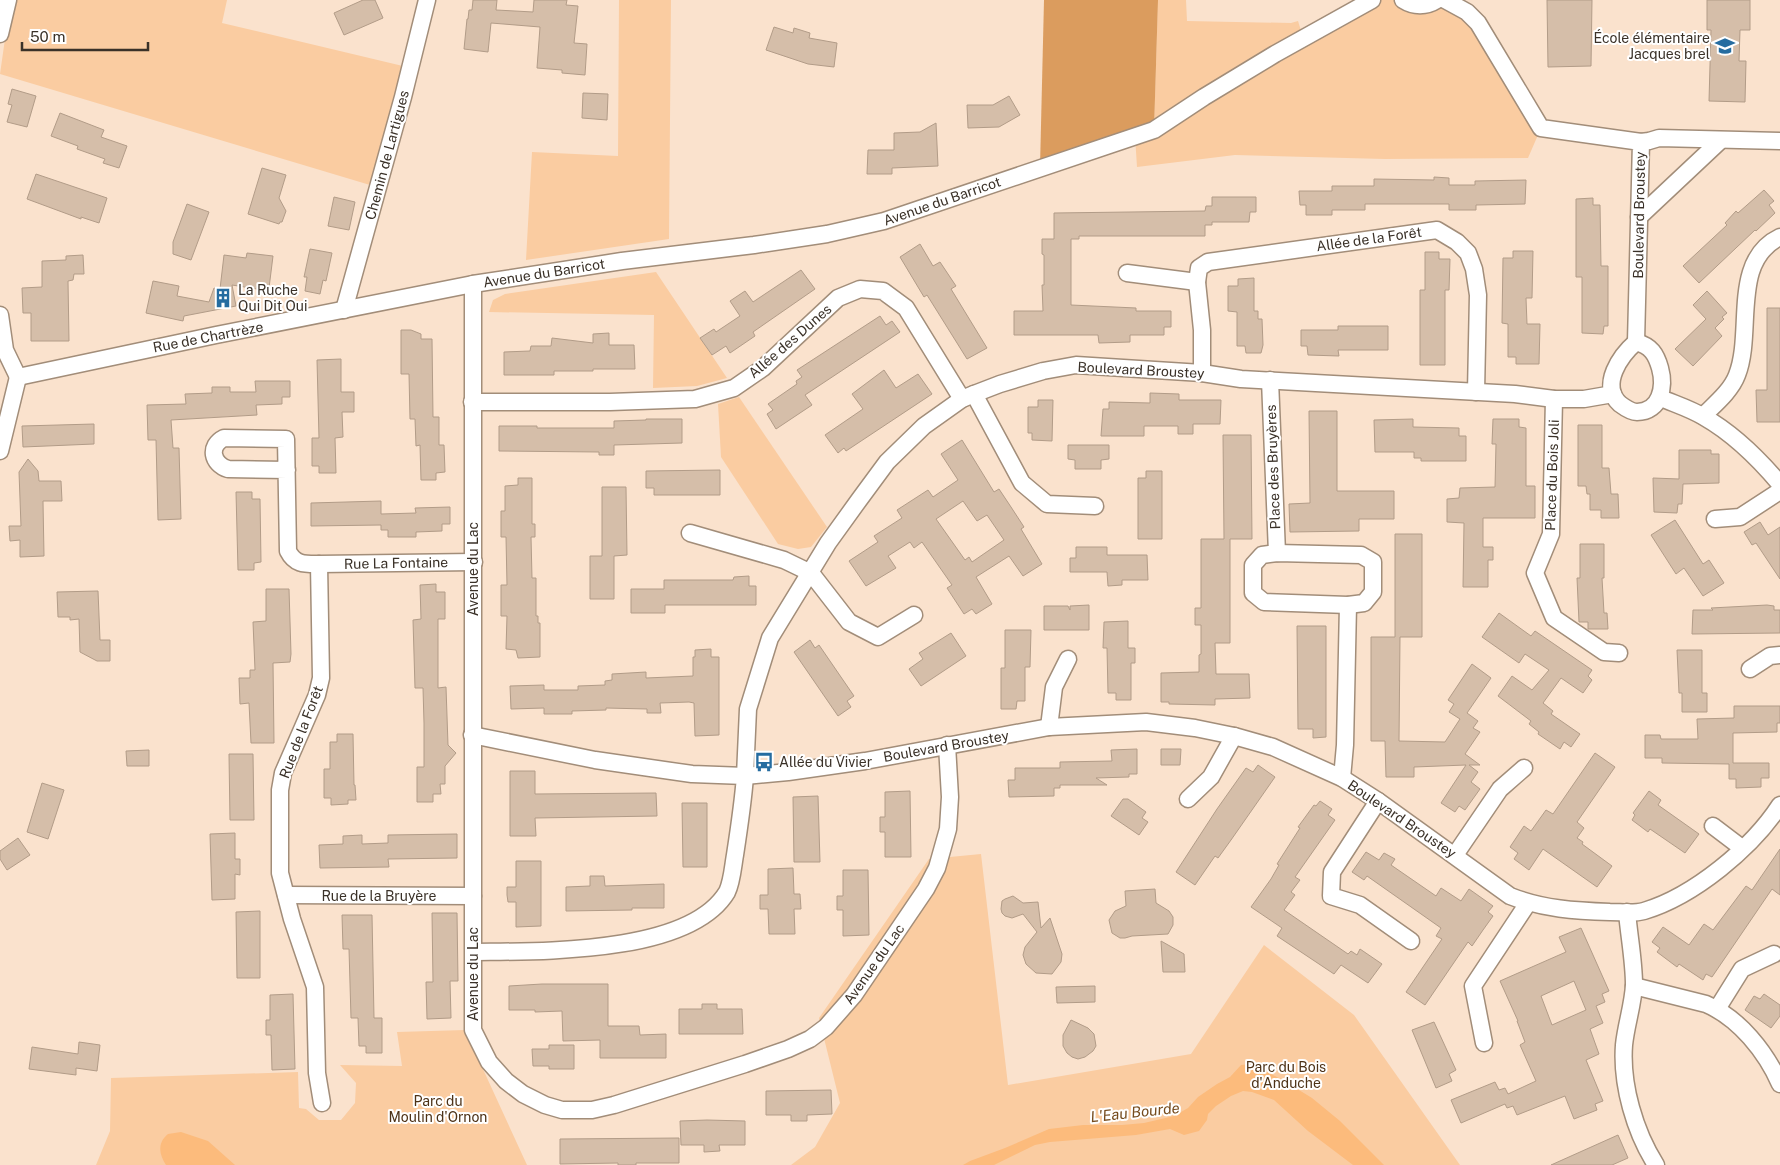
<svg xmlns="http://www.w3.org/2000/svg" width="1780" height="1165" viewBox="0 0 1780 1165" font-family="'Public Sans',sans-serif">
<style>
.green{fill:#facca1}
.forest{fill:#db9c5e}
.water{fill:#fcbb7c}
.building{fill:#d5bea9;stroke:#b29c88;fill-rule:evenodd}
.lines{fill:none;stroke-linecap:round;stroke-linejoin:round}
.minor-casing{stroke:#a28d79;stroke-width:19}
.minor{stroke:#fff;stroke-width:16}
.labels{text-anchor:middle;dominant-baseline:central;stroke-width:4;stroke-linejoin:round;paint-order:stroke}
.poi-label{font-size:14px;fill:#3a3128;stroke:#fff;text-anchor:start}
.street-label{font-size:14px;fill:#3a3128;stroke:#fff}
.park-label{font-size:14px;fill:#4d3217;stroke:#fff}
.water-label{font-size:15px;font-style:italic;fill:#754b1d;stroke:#fff}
</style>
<rect width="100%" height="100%" fill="#fae2cd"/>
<!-- green -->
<g class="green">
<path d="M15,0H227L222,23L407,67L370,185L0,74L6,32Z"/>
<path d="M619,0H671L669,239L526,260L532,152L618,156Z"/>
<path d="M1158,0H1186L1187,21L1291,23L1298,21L1303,37L1372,0H1403L1432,3L1467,12L1541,128L1528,158L1385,159L1235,155L1137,167L1135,136L1154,129Z"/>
<path d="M656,272L727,378L697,386L653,388L654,315L489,312L493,300L505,294Z"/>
<path d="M739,397L827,527L811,547L798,549L778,544L721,457L718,404Z"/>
<path d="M981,854L1008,1085L1191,1054L1264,945L1354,1015L1460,1165H791L815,1147L840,1103L819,1018L929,859Z"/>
<path d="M465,1030L527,1165H96L110,1131L111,1078L298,1072L299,1108L306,1109L319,1120H341L355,1103L356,1083L340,1065L402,1066L397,1032Z"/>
</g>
<!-- forest -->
<path class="forest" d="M1044,0H1158L1154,130L1040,167Z"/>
<!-- water -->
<g class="water">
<path d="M1251,1064L1281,1079L1312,1098L1340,1121L1384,1165H1353L1308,1131L1274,1100L1252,1092L1243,1091L1231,1096L1216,1106L1208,1114L1207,1120L1199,1131L1184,1135L1170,1129L1136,1135L1050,1142L1035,1145L994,1165H963L970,1161L1005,1148L1049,1129L1083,1125H1122L1144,1123L1174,1116L1188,1108L1198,1097L1217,1084L1230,1077L1241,1065Z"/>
<path d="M181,1132L208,1141L235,1165H166C159,1154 157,1143 168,1134Z"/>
</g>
<!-- building -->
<g class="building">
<path d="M363,0H375L383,18L344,35L334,13Z"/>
<path d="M473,0H497L496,10L515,11L533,12L534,0H567L566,5L578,6L574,43L587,44L585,75L562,73V70L537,68L540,27L491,23L488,52L464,49L467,19H468L469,10H472Z"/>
<path d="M1547,0H1592L1591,66L1548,67Z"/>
<path d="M1707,0H1750V30H1740L1739,61H1746L1745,102L1709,101L1711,30H1707Z"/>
<path d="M774,27L793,33L794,28L810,33L809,38L837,43L834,67L808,64L766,50Z"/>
<path d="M12,89L36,96L27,127L7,122L12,105L8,104Z"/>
<path d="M583,93L608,94L607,120L582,118Z"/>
<path d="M1009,96L1020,115L999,127L968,128L967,105H993Z"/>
<path d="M60,113L104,130L101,137L127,146L119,168L103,163L105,159L77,149L78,146L51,136Z"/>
<path d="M936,123L938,166L892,168V174H867L868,150H894V133L920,132Z"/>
<path d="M262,168L286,175L279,198L286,211L282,222H280L279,224L248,214Z"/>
<path d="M36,174L107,198L99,223L81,217V219L27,199Z"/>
<path d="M1434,177L1449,178V185H1475V181L1526,180L1525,204L1476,205V210H1449V204H1365V210H1332V215H1306V205H1300L1299,191H1332V186H1374V179L1434,180Z"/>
<path d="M1764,190L1774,201L1769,205L1775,213L1756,231L1755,230L1699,283L1683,266L1727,225L1725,223L1736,211L1738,213Z"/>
<path d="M334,197L355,202L349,230L328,226Z"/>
<path d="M1212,197H1256V212H1250L1249,222H1212V225H1205V236H1079V239H1071V305L1136,308V311H1171V327H1164V335H1130V342L1099,343L1098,335H1014V311H1043L1042,285H1044V255L1042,254V239H1054V213L1205,211L1206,206H1212Z"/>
<path d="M1593,198V205H1600L1601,266H1608V326H1604L1603,334L1582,333V277H1576V199Z"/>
<path d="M187,204L209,212L191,260L173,254V242Z"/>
<path d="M920,244L933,266L940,262L956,286L951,289L987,348L967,359L927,295L924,297L900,257Z"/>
<path d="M310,249L332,253L326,281L323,280L320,294L305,291L307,277H304Z"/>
<path d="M1513,251H1533L1532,298H1526L1527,324H1540L1539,364H1516V357H1508V324L1502,323L1503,258H1513Z"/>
<path d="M1425,252H1439V259H1450L1449,290H1445V365H1420V290H1425Z"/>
<path d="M247,253L273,256L269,288L257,286V289L232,285L236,306L184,316L183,321L146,313L153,281L179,286L177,296L209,302L214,288L220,289L224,255L246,258Z"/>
<path d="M83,255L84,274H74L73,280L68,281L69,341H31V313H23L22,288L42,287V261L66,260V256Z"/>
<path d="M801,270L815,289L753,332L755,336L730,353L726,346L712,355L700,338L714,329L716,332L740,316L730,301L745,291L753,302Z"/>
<path d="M1254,278V311H1258V319H1262L1263,345L1261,353H1246L1245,346H1237V312L1228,311V286H1238V279Z"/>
<path d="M1707,291L1727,313L1722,317L1724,319L1715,328L1722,336L1693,366L1675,349L1706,319L1693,305Z"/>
<path d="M1767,308H1780V422H1757L1756,390H1767Z"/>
<path d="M880,316L886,325L892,321L900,332L805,395L812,405L776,429L767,414L773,410L768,404L797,384L796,381L802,377L797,370Z"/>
<path d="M1338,326H1388V350H1338L1339,356L1308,355L1307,346H1301V330H1338Z"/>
<path d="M401,330H411L421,334V339H432L433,417H439V445H444L445,472L436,473V480H421L420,445L416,446L415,419H410L409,374H401Z"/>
<path d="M609,333V345H634L635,369H593V371H554V375H504V352L530,351L531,346H551L552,338L593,343V334Z"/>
<path d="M341,359V392H354V412H342L343,437L335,438L336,473H319V466H312V438H319L317,360Z"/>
<path d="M884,370L896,388L918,374L932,394L846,451L844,448L838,453L825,435L863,409L852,394Z"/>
<path d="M255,381H290V397H282V404L256,405L257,415L171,420L173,448H179L181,519L158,520L156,440H148L147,405L186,404L185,394L212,393V387H230V392H256Z"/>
<path d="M1150,393L1179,394V400H1221L1220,424H1193V434H1178V426H1144V436H1101L1103,409H1109V402L1150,403Z"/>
<path d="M1038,400H1053L1052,441L1032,440V433H1028V407H1038Z"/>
<path d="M1309,411H1337V491H1394V519H1359V531L1290,532L1289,504L1310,503Z"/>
<path d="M646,419H682V443L614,445V455H599V452L499,451V426H537V428H614V421L646,420Z"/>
<path d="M1413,419V427L1459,428V436H1466V461H1421V458H1414V452H1375L1374,420Z"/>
<path d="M1493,419H1519V427L1526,428V486H1535V518H1483V547H1493V560H1488V587H1463L1464,523L1447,522V499L1459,498L1460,488L1495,487L1496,444H1492Z"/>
<path d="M94,424V444L23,447L22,426Z"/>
<path d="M1578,425H1602V468H1609L1611,494H1618L1619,518H1601V510H1590V494H1587L1586,486H1578Z"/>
<path d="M1223,435H1251L1252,539H1230V643H1215L1216,674H1249L1250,698L1215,699V705L1169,704V702H1161V673L1199,672V655L1201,654V625H1195V608H1201V539H1224Z"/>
<path d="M962,440L994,492L999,489L1011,507L1024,527L1021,529L1042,564L1023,576L1009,556L976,577L992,604L976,614L972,609L964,614L947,588L952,585L922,542L914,548L910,542L888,556L896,568L866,586L849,561L878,542L874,536L902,518L897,510L928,490L933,497L958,480L941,454ZM963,501L977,521L987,515L1004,540L972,562L969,557L965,560L936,519Z"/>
<path d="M1068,445H1109V459L1101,460V469H1075V460L1068,459Z"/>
<path d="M1679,450H1711V454H1719V483L1683,484L1682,504H1678L1677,513L1654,512L1653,478L1679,479Z"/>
<path d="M28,459L38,471L39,481H61L62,501H43L44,556L20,557V540L10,541L9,526H21L19,472Z"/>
<path d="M720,470V495H654V488H646V471Z"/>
<path d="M1146,471H1162V539H1138V478H1146Z"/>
<path d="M518,478H532V524H535V537H531L532,578H536V616H538V623H540V657L518,658L516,650L506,649L507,616H501V585H507L506,537H501V511H505V486L518,485Z"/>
<path d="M602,487H626L627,555L614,556V599H590V556H602Z"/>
<path d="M236,492H252V499H260L261,562L254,563V570H238Z"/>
<path d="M381,501V514L416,513L415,508L450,507V524H442V531L416,532V537H388V530H381V525L311,526V503Z"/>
<path d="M1675,520L1703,564L1709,560L1724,583L1703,596L1684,568L1676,574L1651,535Z"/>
<path d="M1760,522L1768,535L1780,527V579L1756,543L1752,545L1744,532Z"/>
<path d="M1395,534H1422V637H1400L1399,741L1445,742L1460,719L1449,712L1454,704L1448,700L1472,664L1491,678L1467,713L1478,721L1473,728L1480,732L1465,754L1480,765H1469L1478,772L1471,782L1480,789L1465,810L1459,806L1455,812L1441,803L1466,765L1414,767V777H1386L1385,741H1371V637H1395Z"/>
<path d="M1580,544H1604V578H1602L1604,613H1607L1608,629H1588V622H1579L1577,578H1580Z"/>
<path d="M1076,547H1107V555H1147L1148,580H1122V585L1108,586L1107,572H1070V558H1076Z"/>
<path d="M749,576V586H756V605H665V613H631V589H664V580H733L734,577Z"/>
<path d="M436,584V592H445V619H438V688L446,687L448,745L456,753L445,766V784H440L441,794H433V802H417V767H424V723L423,688H415L413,620L421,619L420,585Z"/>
<path d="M266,589H289L291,654L290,662L273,663L274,743H251L249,703L240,704L239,678H250V670H255L253,622L266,621Z"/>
<path d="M98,591L100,640H110V661H97L80,652L79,619L70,620V617H58L57,592Z"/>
<path d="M1089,605V630H1044V606H1068L1070,610V606Z"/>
<path d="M1767,605L1774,606V610H1780V633L1692,634L1693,610H1713L1711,608Z"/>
<path d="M1499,613L1531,636L1535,631L1592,670L1588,676L1592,680L1583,693L1561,678L1543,703L1553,711L1551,714L1580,734L1571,747L1564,742L1560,749L1538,734L1539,732L1529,724L1531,721L1498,696L1512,676L1532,690L1549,670L1525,654L1519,663L1482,637Z"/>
<path d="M1128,621V648H1135V663H1131V700H1116V693H1108L1107,648H1103L1104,622Z"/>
<path d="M1297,626H1326V737L1313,738V729H1298Z"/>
<path d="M1005,630H1031L1030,667H1025V701H1017L1016,709H1001V668H1005Z"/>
<path d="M951,633L966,656L921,686L909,669L923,659L919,653Z"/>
<path d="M810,640L815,648L819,645L854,696L847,701L851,707L838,716L794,652Z"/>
<path d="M711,649V657H719V735L695,736L694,703L689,702L660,703L661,713H647V709L606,708V710L572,711V714H544V708L511,709L510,686L544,685V690H578V686L605,685V681L612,680V674L646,672V678L693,676V657H695V650Z"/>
<path d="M1677,650H1702V693H1707V712H1682V693H1679Z"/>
<path d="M1734,706H1780V723H1777V732L1733,733V763H1769V778H1761V787L1736,788V779H1729V764L1662,763V758H1645V735H1660L1661,739H1698L1697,719L1734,718Z"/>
<path d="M337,734H353L354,785H355L356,800H348V804L331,805V798H324V769H330V742H337Z"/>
<path d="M1137,749V774H1129V777L1096,778L1107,785H1060V788H1054V796L1009,797L1008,780H1015V768H1060V762L1112,761L1111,750Z"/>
<path d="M1161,749H1181L1180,765H1161Z"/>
<path d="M149,750V766H127L126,751Z"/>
<path d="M1595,753L1615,767L1577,822L1584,828L1577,838L1583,842L1582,844L1612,866L1597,887L1543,849L1529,870L1514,859L1518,853L1510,847L1524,826L1531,831L1546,810L1553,814Z"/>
<path d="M229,754H253L254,820H230Z"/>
<path d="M1258,765L1275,777L1231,840L1218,858L1215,856L1195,885L1176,872L1217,809L1246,768L1253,772Z"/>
<path d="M510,771H535V794L656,793L657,816L535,818L536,836H510Z"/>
<path d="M42,783L64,790L48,839L27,832Z"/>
<path d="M910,791L911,857H885V832H880V817H885V792Z"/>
<path d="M1649,791L1661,800L1658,805L1699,834L1685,853L1650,829L1648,832L1632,820L1635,815L1633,813Z"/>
<path d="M818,796L820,862H794L793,797Z"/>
<path d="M1123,799H1128L1146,812L1142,818L1148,822L1139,835L1111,816Z"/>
<path d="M1320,801L1332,809L1328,815L1335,820L1295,877L1300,880L1291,892L1295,895L1284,910L1348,954L1351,951L1357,955L1360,949L1382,964L1368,983L1341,965L1334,974L1277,936L1282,928L1251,907L1271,879L1279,865L1277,864L1300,828L1298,827L1314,805L1316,806Z"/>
<path d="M682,803H707V867H683Z"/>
<path d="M235,833V859H240V875L235,874V899L212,900L210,834Z"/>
<path d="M457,834V858L388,859L389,867L320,868L319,845L343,844V836L362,835V844L388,843V835Z"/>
<path d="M18,838L30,855L7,870L0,859V851Z"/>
<path d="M1780,849V895L1772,889L1712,977L1706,974L1703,980L1679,964L1677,967L1657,952L1660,948L1652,942L1663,927L1689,945L1704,924L1713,930L1746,886L1752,890Z"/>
<path d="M1366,852L1379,860L1384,853L1395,859L1391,865L1436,896L1441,888L1461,901L1469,889L1493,906L1488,912L1493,916L1483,930L1472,946L1468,942L1425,1005L1406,992L1442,939L1436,936L1441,928L1367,876L1364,880L1352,872Z"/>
<path d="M516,861H541V926L516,927V902H508L507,895V887H516Z"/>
<path d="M793,868L794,894H800L801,909H794L795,934H769L768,909H760V895H768V869Z"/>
<path d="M843,870H868L869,935L843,936V910H837V896H843Z"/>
<path d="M590,876H604L605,886L664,884V908H632V910L566,911V887L590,886Z"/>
<path d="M1155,889L1156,903L1169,911L1173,917V925L1168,934L1132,936L1125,938H1120L1112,933L1109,920L1115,911L1126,906L1125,891Z"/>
<path d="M1013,896L1023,903L1038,902L1041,928L1050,918L1062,954L1061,962L1052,974L1036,973L1026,964L1023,955L1025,947L1037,932L1023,914L1012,918L1005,916L1002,913L1001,909L1002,901L1005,899Z"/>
<path d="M260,911V978H237L236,912Z"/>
<path d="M432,913H457L458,981H450L451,1018L427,1019L426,982H433Z"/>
<path d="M342,915H372L374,1018H382V1053H366V1046H359L358,1018H351L349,949H343Z"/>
<path d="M1581,928L1609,991L1602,994L1605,1002L1596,1006L1603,1023L1590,1029L1599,1054L1586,1060L1603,1101L1595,1104L1597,1110L1574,1119L1565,1096L1517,1115L1513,1106L1507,1108L1505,1104L1461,1123L1451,1100L1495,1082L1499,1090L1505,1088L1508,1094L1536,1081L1520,1045L1525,1042L1517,1021H1518L1500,981L1566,952L1559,937ZM1574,981L1586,1010L1552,1025L1541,996Z"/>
<path d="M1161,941L1184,954L1185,972H1163Z"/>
<path d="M542,984H608V1026H639L640,1035L666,1034V1058H600V1040L563,1041L562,1011L535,1012V1010H509V986Z"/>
<path d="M1095,986V1002L1057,1003L1056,987Z"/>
<path d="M293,994L295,1069L272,1070L271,1035H266V1020H270V995Z"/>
<path d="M1764,994L1780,1005V1016L1771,1028L1745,1010L1754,996L1760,999Z"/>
<path d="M702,1004H717V1009H742L743,1034H679V1009H702Z"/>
<path d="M1071,1020L1088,1028L1094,1034L1096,1046L1093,1051L1085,1057L1078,1059L1072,1057L1067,1053L1063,1046V1035Z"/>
<path d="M1434,1022L1456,1070L1449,1074L1452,1081L1436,1088L1412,1030Z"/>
<path d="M79,1042L100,1045L97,1071L76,1068V1075L29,1069L32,1047L78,1054Z"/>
<path d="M549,1045H574V1069H549V1066H533L532,1049H549Z"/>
<path d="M831,1090L832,1114L807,1115V1121H791V1115H766V1091Z"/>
<path d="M707,1120L745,1121V1145H719L720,1151L704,1152V1145H681L680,1121Z"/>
<path d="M1618,1135L1628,1158L1612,1165H1551Z"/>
<path d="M679,1138V1163H636V1165H618V1163L560,1164V1139Z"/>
</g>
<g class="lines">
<defs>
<g id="minor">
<path d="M1403,0C1414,7 1426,7 1437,0"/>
<path d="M1445,0L1467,12L1478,23L1541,128L1641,142L1636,342"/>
<path d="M0,34L8,0"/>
<path d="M1641,142L1649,141L1659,138L1780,141"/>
<path d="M1639,217L1721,140"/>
<path d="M1127,273L1197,282"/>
<path d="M473,284V1030L489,1062L506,1081L523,1094L545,1105L562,1110H592L614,1105L745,1064L788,1049L810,1039L826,1027L854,995L926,889L937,868L948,829L950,797L947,745"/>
<path d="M344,310L403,97L427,0"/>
<path d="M0,315L5,350L18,377"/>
<path d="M1636,342C1651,346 1656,354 1660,368C1665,386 1661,412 1637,412C1632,412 1624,407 1620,404C1599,385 1621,355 1636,342Z"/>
<path d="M1202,373V330L1197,282L1199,268L1208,262L1437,230L1457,242L1468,253L1474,269L1478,295L1476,392"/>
<path d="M18,377L216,335L473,284L622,261L754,245L827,234L884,221L1154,130L1204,97L1275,54L1372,0"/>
<path d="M1270,380L1277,553"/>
<path d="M974,394L1022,483L1047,504L1095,506"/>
<path d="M1613,394L1584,399H1554L1515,394L1241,379L1202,373L1076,365L1043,371L1000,384L974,394L962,399L924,426L887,462L859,500L828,543L770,638L748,709L745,776L788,772L865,761L1049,727L1146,722L1195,728L1234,736L1273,747L1342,778L1378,801L1510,896C1543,909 1576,911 1610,912C1621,912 1634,914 1644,911C1694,896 1752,848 1780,805"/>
<path d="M1661,398C1675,404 1691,409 1704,417C1734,434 1758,458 1780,484"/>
<path d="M1554,399L1551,534L1535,573L1554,618L1604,652L1619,653"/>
<path d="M472,402H610L695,399L734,388L763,368L838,298L860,289L883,291L906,308L962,399"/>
<path d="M1703,416C1715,404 1731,391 1737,375C1754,332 1730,261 1780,237"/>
<path d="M0,451L18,377"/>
<path d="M287,470L228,469C212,464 208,446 224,438L286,439L288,551C295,565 305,564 319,564L321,678L317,695L283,773L280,790V873L292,919L315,987L317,1073L322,1103"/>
<path d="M1715,519L1740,517L1780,491"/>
<path d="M690,533L784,560L811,573L849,622L878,637L914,615"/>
<path d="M1277,553L1361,555L1373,562V592L1364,603L1348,605L1264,602L1253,593V565L1262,555Z"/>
<path d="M319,564L474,562"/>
<path d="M1750,669L1770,656L1780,655"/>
<path d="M1049,727L1054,687L1068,659"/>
<path d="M472,735L595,760L692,774L745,776C743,803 739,829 735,855C733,866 732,882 727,892C689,955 539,951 474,952"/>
<path d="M1342,778L1345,745L1348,605"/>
<path d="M1188,799L1211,777L1234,736"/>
<path d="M1378,801L1332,872L1331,896L1360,905L1411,941"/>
<path d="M1713,826L1742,848"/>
<path d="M1455,855L1500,789L1524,768"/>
<path d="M286,895L473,896"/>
<path d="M1627,912C1629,936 1634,961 1634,985C1633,1005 1626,1025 1624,1045C1621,1085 1635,1132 1656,1165"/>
<path d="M1634,986L1706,1004C1739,1018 1766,1052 1780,1084"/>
<path d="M1717,1009L1742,969L1774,954"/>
<path d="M1484,1043L1473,986L1528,903"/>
</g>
</defs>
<!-- minor casing -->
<use href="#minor" class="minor-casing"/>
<!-- minor -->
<use href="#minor" class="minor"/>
</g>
<!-- icons -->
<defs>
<symbol id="school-bare" viewBox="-9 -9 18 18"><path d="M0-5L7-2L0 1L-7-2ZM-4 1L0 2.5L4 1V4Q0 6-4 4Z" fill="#256ca0" stroke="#fff" stroke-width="2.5" paint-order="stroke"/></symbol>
<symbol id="building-bare" viewBox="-9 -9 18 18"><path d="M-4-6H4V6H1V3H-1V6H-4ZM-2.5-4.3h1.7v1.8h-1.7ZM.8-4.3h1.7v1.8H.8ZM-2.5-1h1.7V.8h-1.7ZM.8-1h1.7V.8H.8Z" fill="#256ca0" stroke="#fff" stroke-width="2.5" paint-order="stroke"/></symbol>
<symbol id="bus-bare" viewBox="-9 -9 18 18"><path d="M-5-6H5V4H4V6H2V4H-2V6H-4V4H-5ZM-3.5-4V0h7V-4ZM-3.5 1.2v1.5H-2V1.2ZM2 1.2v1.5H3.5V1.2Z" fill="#256ca0" stroke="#fff" stroke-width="2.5" paint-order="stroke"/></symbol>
</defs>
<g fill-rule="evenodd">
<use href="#school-bare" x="1711" y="32" width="28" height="28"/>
<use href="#building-bare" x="209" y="284" width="28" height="28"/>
<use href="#bus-bare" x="750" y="748" width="28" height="28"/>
</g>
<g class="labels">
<!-- poi labels -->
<g class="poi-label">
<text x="1710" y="38" text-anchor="end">École élémentaire<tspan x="1710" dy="16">Jacques brel</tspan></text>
<text x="238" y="290">La Ruche<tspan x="238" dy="16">Qui Dit Oui</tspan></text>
<text x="779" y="762">Allée du Vivier</text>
</g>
<!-- street labels -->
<g class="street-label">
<text transform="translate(387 155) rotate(-75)">Chemin de Lartigues</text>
<text transform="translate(942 201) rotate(-19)">Avenue du Barricot</text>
<text transform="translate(1639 215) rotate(-89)">Boulevard Broustey</text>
<text transform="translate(1369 239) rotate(-8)">Allée de la Forêt</text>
<text transform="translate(544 273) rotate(-9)">Avenue du Barricot</text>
<text transform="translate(208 337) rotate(-11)">Rue de Chartrèze</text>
<text transform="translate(790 341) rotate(-41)">Allée des Dunes</text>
<text transform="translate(1141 370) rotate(3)">Boulevard Broustey</text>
<text transform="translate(1273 467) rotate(-92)">Place des Bruyères</text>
<text transform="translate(1552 475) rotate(-88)">Place du Bois Joli</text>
<text transform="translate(396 563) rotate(-1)">Rue La Fontaine</text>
<text transform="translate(473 569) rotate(-90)">Avenue du Lac</text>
<text transform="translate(301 732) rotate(-69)">Rue de la Forêt</text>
<text transform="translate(946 746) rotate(-10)">Boulevard Broustey</text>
<text transform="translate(1402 819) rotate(34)">Boulevard Broustey</text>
<text x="379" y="896">Rue de la Bruyère</text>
<text transform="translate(874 964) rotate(-55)">Avenue du Lac</text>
<text transform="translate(473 974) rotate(-90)">Avenue du Lac</text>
</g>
<!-- park labels -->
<g class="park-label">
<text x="1286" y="1067">Parc du Bois<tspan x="1286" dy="16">d'Anduche</tspan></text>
<text x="438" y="1101">Parc du<tspan x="438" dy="16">Moulin d'Ornon</tspan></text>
</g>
<!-- water labels -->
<g class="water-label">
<text transform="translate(1135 1112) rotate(-6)">L'Eau Bourde</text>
</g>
</g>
<!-- scale -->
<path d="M22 42v8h126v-8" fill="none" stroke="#3a3128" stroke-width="2.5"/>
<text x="30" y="42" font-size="15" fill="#3a3128" stroke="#ffffff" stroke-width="4" paint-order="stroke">50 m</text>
</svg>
